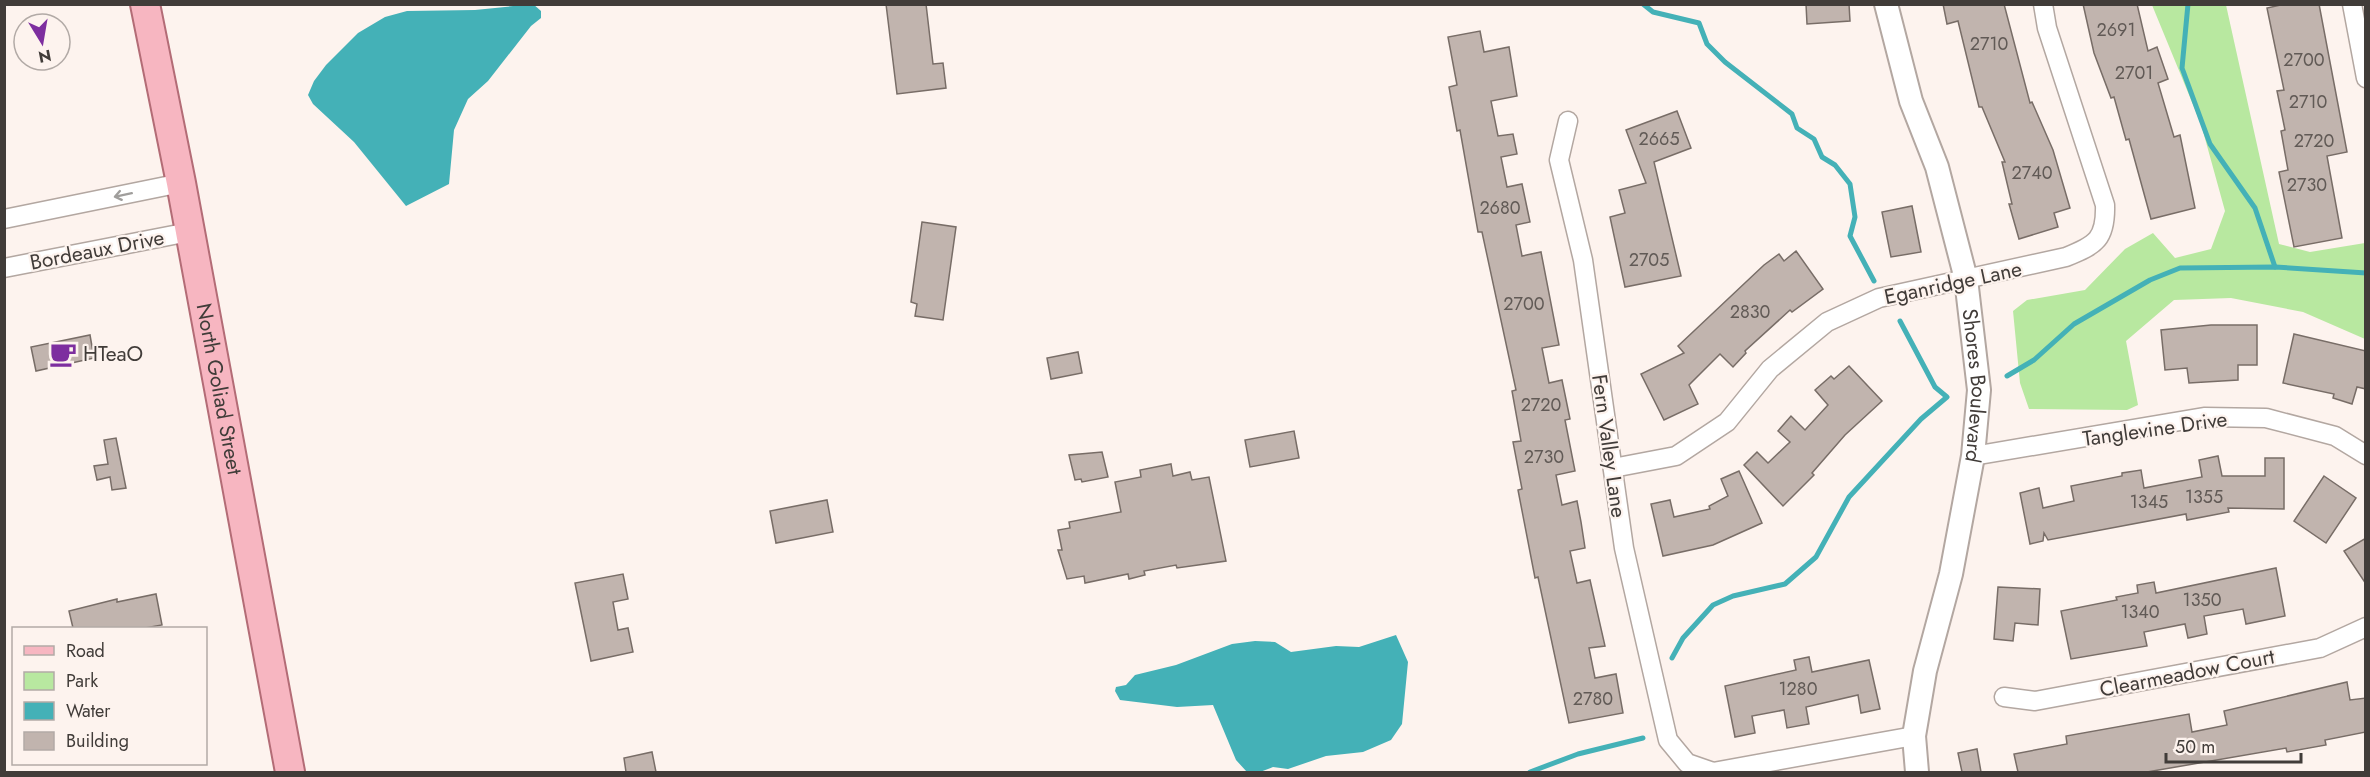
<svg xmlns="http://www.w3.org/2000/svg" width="2370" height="777" viewBox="0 0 2370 777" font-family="Jost,sans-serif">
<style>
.green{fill:#b8e8a0}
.water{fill:#44b1b7}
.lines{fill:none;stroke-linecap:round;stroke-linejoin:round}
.stream{stroke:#44b1b7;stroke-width:5}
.building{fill:#c1b4ae;stroke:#786d67;stroke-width:1.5}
.minor-casing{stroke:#b3a7a1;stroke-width:21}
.tertiary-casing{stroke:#b3a7a1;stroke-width:26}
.primary-casing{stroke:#b36c76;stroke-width:32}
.minor{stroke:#fff;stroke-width:18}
.tertiary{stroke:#fff;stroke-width:22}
.primary{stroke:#f7b6c1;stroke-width:28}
.oneway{stroke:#a09e9c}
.labels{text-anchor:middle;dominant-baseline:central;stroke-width:4.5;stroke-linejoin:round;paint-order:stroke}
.number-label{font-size:18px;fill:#615a56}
.street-label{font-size:21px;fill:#413c39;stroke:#fdf3ee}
.poi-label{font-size:21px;fill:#413c39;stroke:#fdf3ee;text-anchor:start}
</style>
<rect width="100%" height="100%" fill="#fdf3ee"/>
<!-- green -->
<path class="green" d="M2152,5H2226L2279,244L2310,252L2365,243V339L2303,312L2231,298L2174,300L2126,341L2138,405L2127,410L2029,409L2020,383L2013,311L2027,300L2085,290L2125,249L2153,233L2175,258L2211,249L2225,211L2201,124Z"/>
<!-- water -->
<g class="water">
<path d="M533,4L541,11V18L531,26L488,81L468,99L454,130L449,184L406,206L354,142L313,104L308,95L314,81L326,65L358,33L385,17L407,11L475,10Z"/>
<path d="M1396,635L1408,662L1402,724L1391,740L1363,752L1326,756L1288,769L1273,767L1260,772H1247L1236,760L1213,705L1177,707L1120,700L1115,691L1116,687L1126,685L1135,675L1176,665L1232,644L1255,641L1275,642L1291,652L1336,646L1359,647Z"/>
</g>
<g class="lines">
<!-- stream -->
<g class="stream">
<path d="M1643,4L1653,12L1699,23L1707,44L1725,62L1792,114L1797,128L1814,139L1822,157L1835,165L1850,184L1855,217L1850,236L1874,281"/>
<path d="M2188,4L2182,68L2210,144L2255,208L2275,267"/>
<path d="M2007,376L2034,360L2074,324L2150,280L2180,268L2275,267L2366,273"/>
<path d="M1672,658L1683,638L1713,605L1733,596L1785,584L1816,557L1849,497L1921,419L1947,397L1935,387L1900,321"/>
<path d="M1530,772L1578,754L1643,738"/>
</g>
</g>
<!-- building -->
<g class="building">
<path d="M886,4H926L933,64L943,63L946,88L897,94Z"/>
<path d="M1806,4H1849L1850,21L1807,24Z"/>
<path d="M1943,4H2004L2030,103L2032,102L2053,150L2070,208L2054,213L2058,227L2019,239L2009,204H2012L2002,162H2005L1982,107H1979L1958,21L1947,24Z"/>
<path d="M2083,4H2137L2148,51L2157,47L2168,79L2158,83L2174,137L2180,135L2195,208L2151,219L2129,139L2126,140L2114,97L2111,98L2094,53Z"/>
<path d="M2285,4H2319L2347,152L2327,156L2342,238L2294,247L2279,172L2288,170L2281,131L2285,130L2277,91L2284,90L2267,8Z"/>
<path d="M1480,31L1484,52L1509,47L1517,96L1491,101L1498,136L1513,134L1517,154L1501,157L1507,187L1522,184L1530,222L1516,225L1522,256L1541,252L1559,345L1542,348L1549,383L1562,380L1570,419L1565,420L1575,471L1556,475L1562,505L1577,501L1581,522L1585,548L1570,551L1577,583L1590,580L1605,646L1589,648L1595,678L1616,674L1623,713L1569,723L1538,577L1535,578L1518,490L1522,489L1513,442L1521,441L1512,391L1516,390L1482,232H1478L1460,130L1457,131L1449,87L1457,85L1448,37Z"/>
<path d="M1677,111L1691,148L1654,162L1681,276L1625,287L1610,217L1625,213L1619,190L1646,183L1626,130Z"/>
<path d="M1912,206L1921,252L1891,257L1882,212Z"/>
<path d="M922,222L956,227L943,320L915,316L917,304L911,302Z"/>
<path d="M1796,251L1823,289L1792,312L1790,310L1745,351L1746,353L1733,367L1720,354L1689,385L1698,404L1664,420L1641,374L1684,353L1678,346L1764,265L1779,254L1784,261Z"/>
<path d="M2211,325H2257V365H2238V380L2189,383L2187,368L2165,370L2161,330Z"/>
<path d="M2294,334L2366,351V389L2357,387L2352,404L2333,398L2334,394L2283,383Z"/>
<path d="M90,335L94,358L36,371L31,347Z"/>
<path d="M1078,352L1082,373L1051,379L1047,358Z"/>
<path d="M1849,366L1882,401L1845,435L1812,473L1814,475L1783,506L1744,465L1757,452L1768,463L1790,442L1778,431L1791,416L1805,430L1828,405L1815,390L1831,376L1834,379Z"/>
<path d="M1294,431L1299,458L1250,467L1245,440Z"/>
<path d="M116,438L126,488L112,490L110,477L97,480L94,466L108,464L104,440Z"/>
<path d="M1102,452L1108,477L1082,482L1081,479L1075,480L1069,455Z"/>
<path d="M2218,456L2222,476H2265V458H2284V509L2228,508L2229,512L2187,520L2186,514L2048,540L2044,533L2043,541L2030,544L2020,493L2039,488L2043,508L2074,501L2071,486L2122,476V473L2141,470L2144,488L2202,477L2199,460Z"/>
<path d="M1171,464L1173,476L1190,472L1192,480L1209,477L1226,561L1177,568L1176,565L1144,571L1145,575L1129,579L1128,574L1085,583L1084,576L1067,579L1058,550H1062L1058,530L1070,528L1069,522L1121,512L1115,482L1141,477L1140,470Z"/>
<path d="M1739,471L1762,523L1713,545L1663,556L1651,504L1670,500L1674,517L1710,509L1709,506L1728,496L1721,479Z"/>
<path d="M2324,476L2356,498L2326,543L2294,521Z"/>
<path d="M827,500L833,532L776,543L770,511Z"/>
<path d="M2366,538V584L2344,551Z"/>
<path d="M2276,568L2285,616L2246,624L2243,609L2204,616L2207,634L2188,638L2185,624L2144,632L2147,646L2071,659L2061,611L2117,600L2116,597L2138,593L2137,585L2154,582L2156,593Z"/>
<path d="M623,574L628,599L613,602L618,630L628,628L633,652L591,661L575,583Z"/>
<path d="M1998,587L2040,589L2038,625L2015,623L2013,641L1994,639Z"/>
<path d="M156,594L162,625L145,628H73L69,611L117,599V602Z"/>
<path d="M1809,657L1812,672L1869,660L1880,709L1861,713L1858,695L1806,707L1809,724L1787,728L1784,710L1752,716L1755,733L1735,737L1725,686L1796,670L1794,660Z"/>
<path d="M2347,682L2350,700L2366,698V732L2325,740L2326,745L2287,752L2286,748L2147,772H2018L2014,754L2067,744L2066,736L2189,714L2192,732L2227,725L2224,711Z"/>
<path d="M1977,749L1981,772H1962L1958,753Z"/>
<path d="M652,752L656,772H626L624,758Z"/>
</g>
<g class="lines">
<defs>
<g id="minor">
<path d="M2352,4L2366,78"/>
<path d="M1568,121L1559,160L1583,260L1624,548L1668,740L1687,763L1713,772L1914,736"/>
<path d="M4,219L181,183"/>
<path d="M4,268L189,232"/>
<path d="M1973,456L2204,417L2266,418L2335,436L2366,455"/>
<path d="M1613,468L1676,456L1727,422L1770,369L1827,322L1879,298L2066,257C2096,245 2106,239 2105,205L2047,28L2043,4"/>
<path d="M2004,697L2035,701L2320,648L2366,627"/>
</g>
<g id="tertiary">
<path id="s1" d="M1886,4L1911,101L1937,167L1966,279L1979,390L1973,456L1951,574L1925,671L1914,736L1917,772"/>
</g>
<g id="primary">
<path id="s2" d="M145,4L181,183L290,772"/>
</g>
</defs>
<!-- minor casing -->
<use href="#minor" class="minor-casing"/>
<!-- tertiary casing -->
<use href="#tertiary" class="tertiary-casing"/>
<!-- primary casing -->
<use href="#primary" class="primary-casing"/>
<!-- minor -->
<use href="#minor" class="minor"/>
<!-- tertiary -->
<use href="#tertiary" class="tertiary"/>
<!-- primary -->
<use href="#primary" class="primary"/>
</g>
<!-- one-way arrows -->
<defs><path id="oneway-shaft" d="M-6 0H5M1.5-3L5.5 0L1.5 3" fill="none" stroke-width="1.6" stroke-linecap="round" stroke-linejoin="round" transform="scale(1.5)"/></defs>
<use class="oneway" href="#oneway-shaft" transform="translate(123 195) rotate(168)"/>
<!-- icons -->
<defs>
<symbol id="cafe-bare" viewBox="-9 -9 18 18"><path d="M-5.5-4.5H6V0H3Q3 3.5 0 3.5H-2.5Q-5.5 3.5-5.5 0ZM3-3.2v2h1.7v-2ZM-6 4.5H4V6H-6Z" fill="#7d2e9f" stroke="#fdf3ee" stroke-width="2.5" paint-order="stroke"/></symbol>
</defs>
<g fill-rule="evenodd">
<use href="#cafe-bare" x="44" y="335" width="38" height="38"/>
</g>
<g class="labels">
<!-- number labels -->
<g class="number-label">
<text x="2116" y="30">2691</text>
<text x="1989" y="44">2710</text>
<text x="2304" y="60">2700</text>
<text x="2134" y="73">2701</text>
<text x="2308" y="102">2710</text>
<text x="1659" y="139">2665</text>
<text x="2314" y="141">2720</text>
<text x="2032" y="173">2740</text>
<text x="2307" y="185">2730</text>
<text x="1500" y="208">2680</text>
<text x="1649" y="260">2705</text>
<text x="1524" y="304">2700</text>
<text x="1750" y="312">2830</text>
<text x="1541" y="405">2720</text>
<text x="1544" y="457">2730</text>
<text x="2204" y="497">1355</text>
<text x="2149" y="502">1345</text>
<text x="2202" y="600">1350</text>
<text x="2140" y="612">1340</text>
<text x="1798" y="689">1280</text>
<text x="1593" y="699">2780</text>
</g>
<!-- street labels -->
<g class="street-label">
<text transform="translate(97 250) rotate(-11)">Bordeaux Drive</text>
<text transform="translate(1953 283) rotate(-12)">Eganridge Lane</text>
<text stroke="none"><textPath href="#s1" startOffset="394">Shores Boulevard</textPath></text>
<text stroke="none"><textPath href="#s2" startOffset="392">North Goliad Street</textPath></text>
<text transform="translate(2155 429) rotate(-8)">Tanglevine Drive</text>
<text transform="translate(1609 446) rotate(82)">Fern Valley Lane</text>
<text transform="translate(2187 673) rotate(-11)">Clearmeadow Court</text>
</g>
<!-- poi labels -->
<g class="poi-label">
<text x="83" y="354">HTeaO</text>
</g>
</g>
<!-- border -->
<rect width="2370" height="777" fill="none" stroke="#413c39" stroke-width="12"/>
<!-- legend -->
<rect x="12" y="627" width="195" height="138" fill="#fdf3ee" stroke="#b2aaa6" stroke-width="1.5"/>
<rect x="24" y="646" width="30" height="9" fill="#f7b6c1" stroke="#b2aaa6" stroke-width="1.5"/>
<text x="66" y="657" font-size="18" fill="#413c39">Road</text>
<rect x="24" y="672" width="30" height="18" fill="#b8e8a0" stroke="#b2aaa6" stroke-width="1.5"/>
<text x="66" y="687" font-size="18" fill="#413c39">Park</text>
<rect x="24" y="702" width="30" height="18" fill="#44b1b7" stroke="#b2aaa6" stroke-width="1.5"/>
<text x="66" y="717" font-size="18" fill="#413c39">Water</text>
<rect x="24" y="732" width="30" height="18" fill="#c1b4ae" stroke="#b2aaa6" stroke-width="1.5"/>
<text x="66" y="747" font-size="18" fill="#413c39">Building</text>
<!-- north arrow -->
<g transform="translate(42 42) rotate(169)"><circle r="28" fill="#fdf3ee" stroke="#b2aaa6" stroke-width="1.5"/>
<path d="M0-4.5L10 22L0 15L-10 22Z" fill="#7d2e9f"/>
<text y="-9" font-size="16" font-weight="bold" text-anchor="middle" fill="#413c39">N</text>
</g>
<!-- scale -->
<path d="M2166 753v9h135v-9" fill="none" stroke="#413c39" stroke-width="3"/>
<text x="2175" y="753" font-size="18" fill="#413c39" stroke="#fdf3ee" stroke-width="4.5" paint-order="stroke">50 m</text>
</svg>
